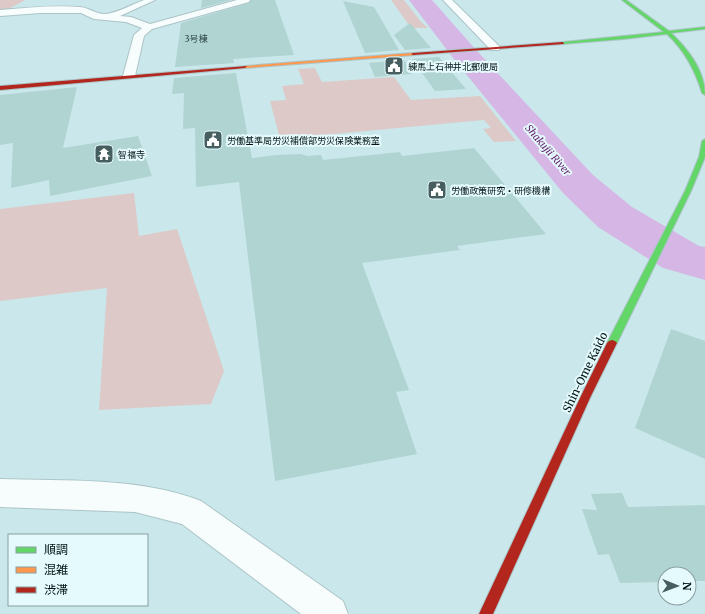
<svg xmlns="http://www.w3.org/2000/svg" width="705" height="614" viewBox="0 0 705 614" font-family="Merriweather,'Noto Sans JP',serif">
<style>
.green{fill:#ddc9c8}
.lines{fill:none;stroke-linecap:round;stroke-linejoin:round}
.river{fill:#d5b6e5;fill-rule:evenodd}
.building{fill:#afd4d2}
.street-casing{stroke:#acc4c7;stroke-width:2}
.fast-casing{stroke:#acc4c7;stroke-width:2}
.slow-casing{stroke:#acc4c7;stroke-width:2}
.jam-casing{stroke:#acc4c7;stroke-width:2}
.street{fill:#f7fcfc;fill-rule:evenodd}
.fast{fill:#63d668;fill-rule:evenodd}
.slow{fill:#ff974d;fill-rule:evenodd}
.jam{fill:#b3261e;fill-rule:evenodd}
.labels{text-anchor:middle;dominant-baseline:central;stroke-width:4;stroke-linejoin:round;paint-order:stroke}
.number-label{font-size:9px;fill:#2c4344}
.far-poi-label{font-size:9px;fill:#001315;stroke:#e5fafc;text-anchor:start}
.far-water-label{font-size:10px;font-style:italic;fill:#621c6b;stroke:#e5fafc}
.street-label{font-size:11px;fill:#001315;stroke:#e5fafc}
</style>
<rect width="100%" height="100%" fill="#cae8eb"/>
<!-- green -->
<g class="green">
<path d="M0,0H25L5,11L0,12Z"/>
<path d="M391,0H404L422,23L428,28H411Z"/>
<path d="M315,68L322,82L394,77L411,100L480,96L516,141L494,142L483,129L491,128L484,120L280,139L270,101L286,100L282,86L304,84L298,69Z"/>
<path d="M134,193L139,236L177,229L224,371L211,404L99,410L107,288L0,301V209Z"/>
</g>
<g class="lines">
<!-- river -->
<path class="river" d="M409,0H432L477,51L593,175L632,207L699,246L705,247V280L663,268L598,227L563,193L457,63Z"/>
</g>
<!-- building -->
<g class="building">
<path d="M202,0H231L201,8Z"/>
<path d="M251,0H275L294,55L233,59L234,63L175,67L181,23L249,3Z"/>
<path d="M343,1L374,7L399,50L365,53Z"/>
<path d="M410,23L431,48L405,50L394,35Z"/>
<path d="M439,57L466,89L435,91L412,59Z"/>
<path d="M404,60L412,74L375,77L369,63Z"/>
<path d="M236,73L252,158L276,155L301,154L307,156L321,155L323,160L400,152L402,156L474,148L546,234L457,246L460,250L362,263L409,390L396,392L417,454L275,481L239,182L196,187L195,128L183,129L184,93L172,94L174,78Z"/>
<path d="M77,87L63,148L138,136L152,176L50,196L49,180L11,188L13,143L0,145V95Z"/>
<path d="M671,329L705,341V459L635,428Z"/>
<path d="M622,493L628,507L705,505V581H689V574H665V582L620,583L609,554L598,555L582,509L597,510L591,494Z"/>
</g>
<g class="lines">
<defs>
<g id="street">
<path d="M144,0H155L120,16L131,17L150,24L237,0H250L249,2L152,29L144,36L135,76L133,78H125L123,76L134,35L142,28L126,22L94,19L81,13H41L0,16V10C26,8 54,5 80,7C90,8 97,15 106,14C117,13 133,4 144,0Z"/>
<path d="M443,0H452L499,46L500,48L499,50H491Z"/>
<path d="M0,479C65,481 140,477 201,501L343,601L348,614H301L182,524L135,512L0,507Z"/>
</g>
<g id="fast">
<path d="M622,0H626L669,31L705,27V29L671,33C688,49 705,71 705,95L702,93C695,70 685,51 667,34L624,39L562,44L563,42L664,32Z"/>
<path d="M705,139V157L691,191L617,343L615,345H609L607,343L685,191L699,157L702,141Z"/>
</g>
<path id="slow" d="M413,53L415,55L245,68L243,67L245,66Z"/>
<g id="jam">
<path d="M563,42L564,44L413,55L411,54L413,53Z"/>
<path d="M247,66L245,68L0,90V86Z"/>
<path d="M612,340L615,341L617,343L590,398L493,614H479L580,398L607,343L609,341Z"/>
</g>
</defs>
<!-- street casing -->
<use href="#street" class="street-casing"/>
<!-- fast casing -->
<use href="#fast" class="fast-casing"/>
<!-- slow casing -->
<use href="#slow" class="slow-casing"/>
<!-- jam casing -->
<use href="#jam" class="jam-casing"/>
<!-- street -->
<use href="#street" class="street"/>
<!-- fast -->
<use href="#fast" class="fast"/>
<!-- slow -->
<use href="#slow" class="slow"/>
<!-- jam -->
<use href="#jam" class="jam"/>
</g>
<!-- icons -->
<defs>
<symbol id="civic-square" viewBox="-11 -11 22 22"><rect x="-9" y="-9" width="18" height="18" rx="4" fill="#475e60" stroke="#e5fafc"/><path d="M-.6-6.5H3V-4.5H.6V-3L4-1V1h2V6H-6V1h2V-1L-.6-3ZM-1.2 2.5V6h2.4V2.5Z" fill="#fff"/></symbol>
<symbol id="temple-square" viewBox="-11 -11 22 22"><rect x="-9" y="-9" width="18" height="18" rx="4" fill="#475e60" stroke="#e5fafc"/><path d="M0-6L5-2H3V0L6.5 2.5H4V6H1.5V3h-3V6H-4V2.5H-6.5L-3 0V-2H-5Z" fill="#fff"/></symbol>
</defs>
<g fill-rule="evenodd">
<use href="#civic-square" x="383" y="55" width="22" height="22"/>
<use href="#civic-square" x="202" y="129" width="22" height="22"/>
<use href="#temple-square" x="93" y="143" width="22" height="22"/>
<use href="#civic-square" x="426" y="179" width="22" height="22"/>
</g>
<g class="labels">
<!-- number labels -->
<g class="number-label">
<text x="196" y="38">3号棟</text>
</g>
<!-- far-poi labels -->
<g class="far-poi-label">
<text x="408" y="66">練馬上石神井北郵便局</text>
<text x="227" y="140">労働基準局労災補償部労災保険業務室</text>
<text x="118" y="154">智福寺</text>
<text x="451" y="190">労働政策研究・研修機構</text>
</g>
<!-- far-water labels -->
<g class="far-water-label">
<text transform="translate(548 150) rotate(49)">Shakujii River</text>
</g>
<!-- street labels -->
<g class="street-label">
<text transform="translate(585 372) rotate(-64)">Shin-Ome Kaido</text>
</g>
</g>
<!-- legend -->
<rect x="8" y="534" width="140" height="72" fill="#e5fafc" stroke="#899ea0"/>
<rect x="16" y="547" width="20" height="6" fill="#63d668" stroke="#899ea0"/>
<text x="44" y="554" font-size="12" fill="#001315">順調</text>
<rect x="16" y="567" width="20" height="6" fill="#ff974d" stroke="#899ea0"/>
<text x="44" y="574" font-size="12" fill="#001315">混雑</text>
<rect x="16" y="587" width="20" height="6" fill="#b3261e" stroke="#899ea0"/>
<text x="44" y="594" font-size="12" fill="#001315">渋滞</text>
<!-- north arrow -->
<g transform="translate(677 586) rotate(91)"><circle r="19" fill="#e5fafc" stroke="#899ea0"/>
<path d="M0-3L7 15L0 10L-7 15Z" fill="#475e60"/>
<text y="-6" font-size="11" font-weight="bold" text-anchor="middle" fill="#001315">N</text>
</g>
</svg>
